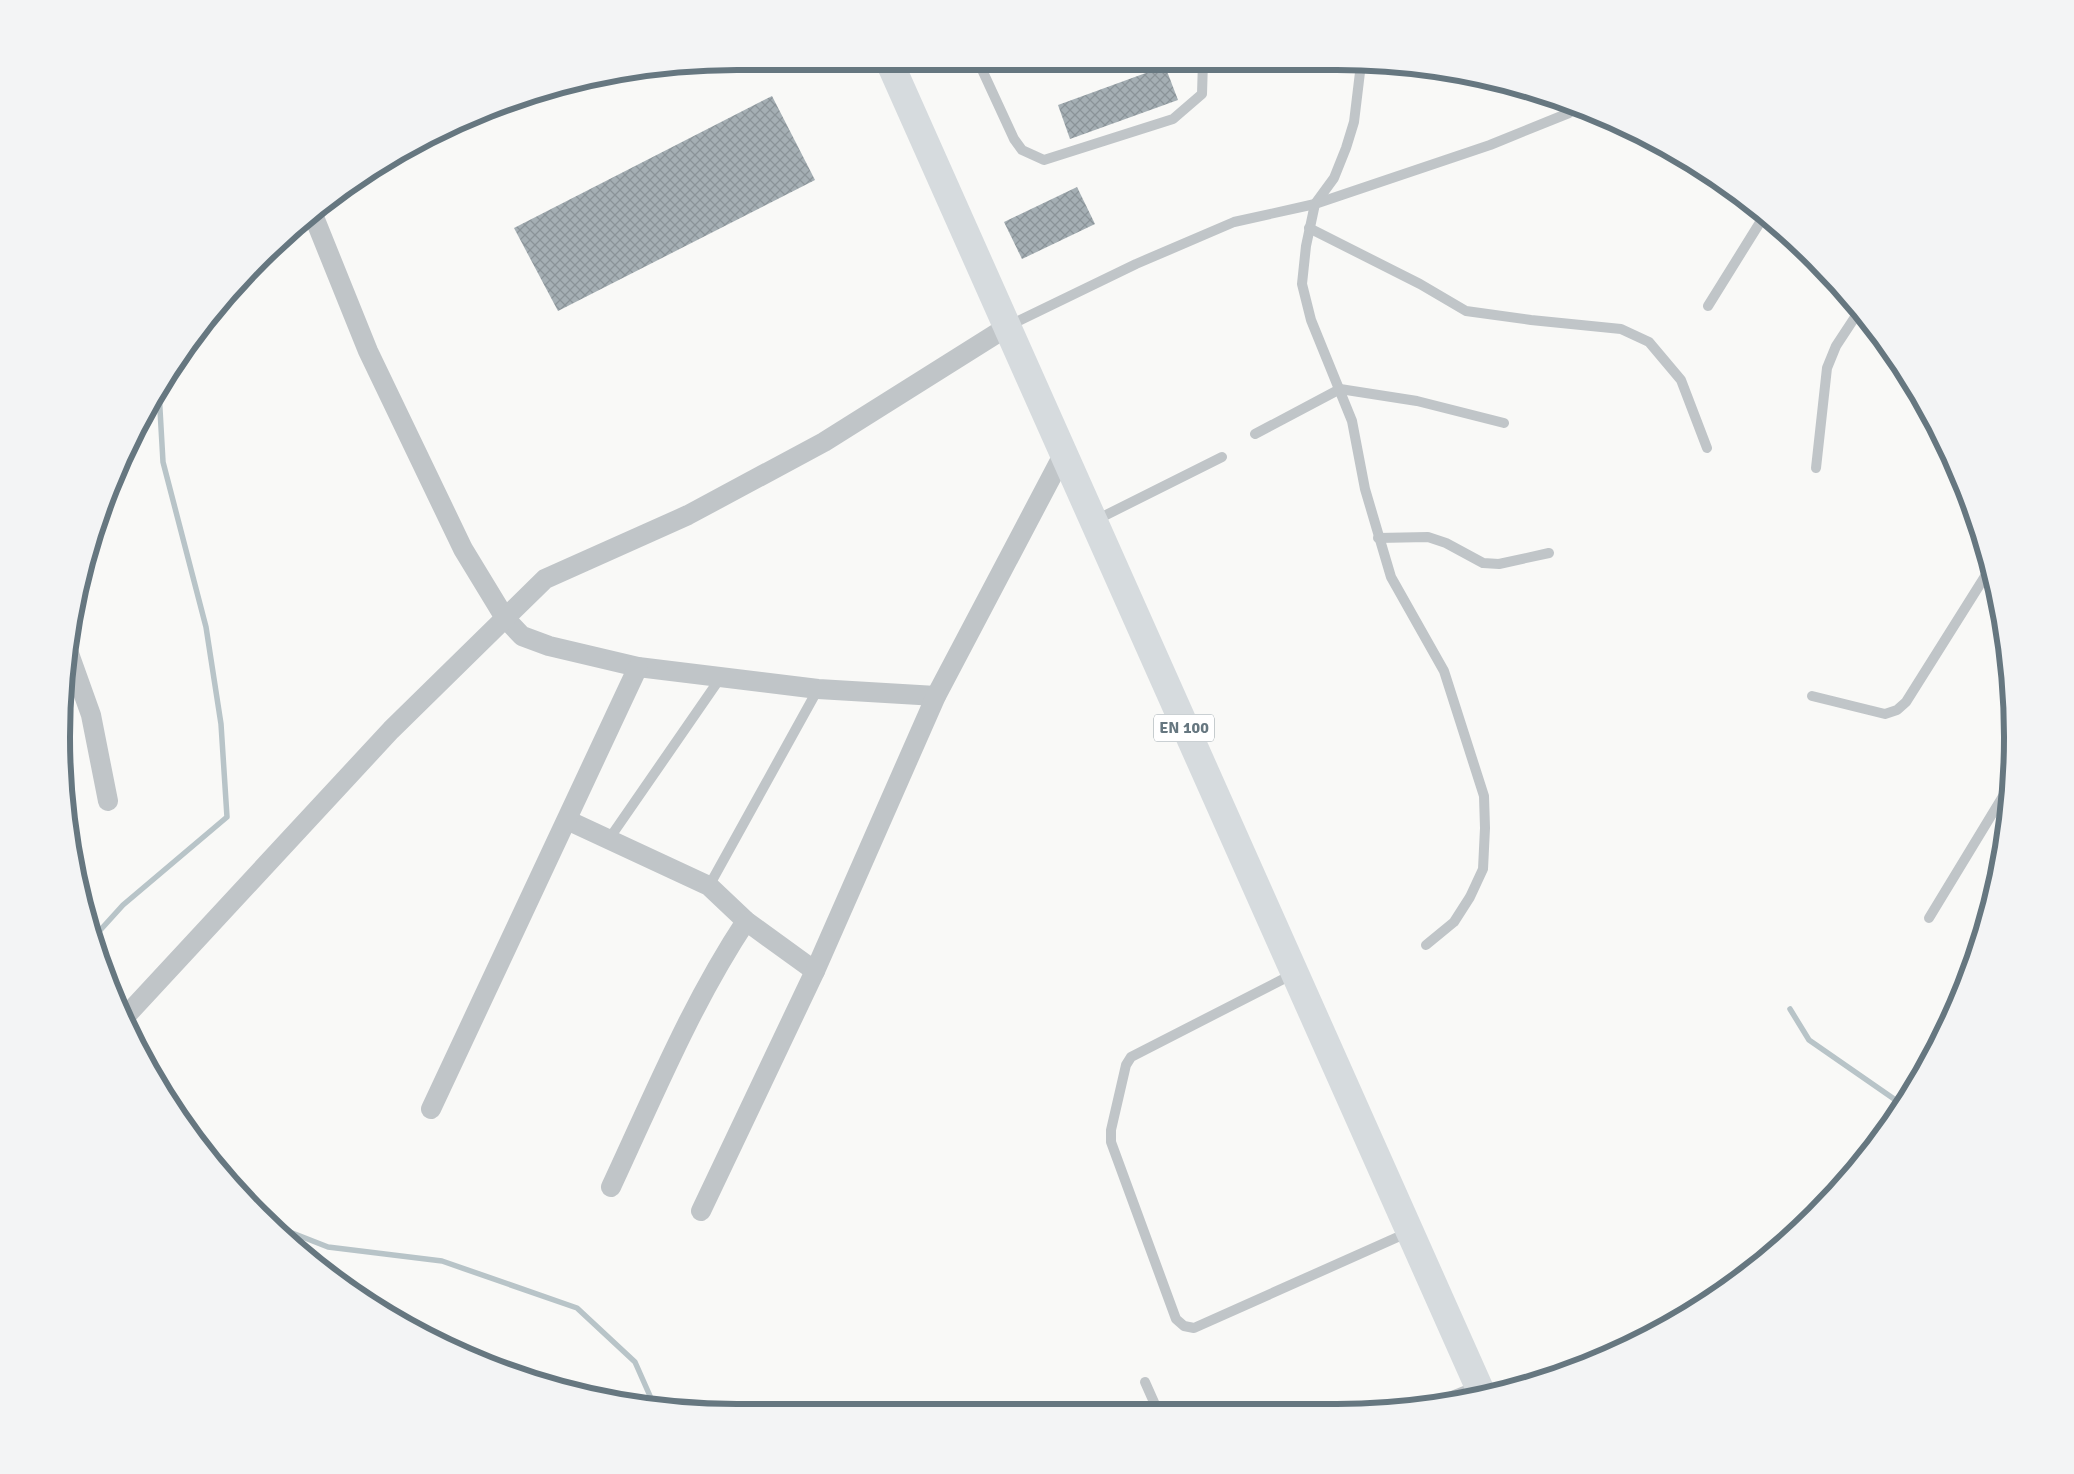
<svg xmlns="http://www.w3.org/2000/svg" width="2074" height="1474" viewBox="0 0 2074 1474" font-family="Signika,sans-serif">
<style>
.lines{fill:none;stroke-linecap:round;stroke-linejoin:round}
.stream{stroke:#b8c4c8;stroke-width:5.5}
.building{fill:url(#building-cross-hatch)}
.service{stroke:#c0c5c8;stroke-width:10}
.minor{stroke:#c0c5c8;stroke-width:20}
.primary{stroke:#d6dbde;stroke-width:28}
.labels{text-anchor:middle;dominant-baseline:central;stroke-width:5;stroke-linejoin:round;paint-order:stroke}
.shield{fill:#fff;stroke:#94a0a6;stroke-width:1}
.shield-label{font-size:16px;font-weight:bold;fill:#667780}
.rim{fill:none;stroke:#667780;stroke-width:6}
</style>
<defs>
<pattern id="building-cross-hatch" width="8" height="8" patternUnits="userSpaceOnUse" patternTransform="scale(1.25)"><rect width="8" height="8" fill="#a5afb4"/><path d="M0 0l8 8M0 8l8-8" fill="none" stroke="#8a9398"/></pattern>
</defs>
<rect width="100%" height="100%" fill="#f9f9f7"/>
<g class="lines">
<!-- stream -->
<g class="stream">
<path d="M94,937L123,905L227,817L221,724L206,627L163,462L159,392"/>
<path d="M1790,1009L1809,1040L1897,1101L1898,1108"/>
<path d="M277,1227L328,1247L442,1261L577,1308L635,1362L654,1405"/>
</g>
</g>
<!-- building -->
<g class="building">
<path d="M1165,66L1178,100L1070,139L1058,105Z"/>
<path d="M772,96L815,180L558,311L514,228Z"/>
<path d="M1077,187L1095,224L1022,259L1004,222Z"/>
</g>
<g class="lines">
<!-- service -->
<g class="service">
<path d="M978,61L1014,139L1022,150L1044,160L1173,119L1202,94L1203,61"/>
<path d="M1361,64L1354,122L1346,148L1334,178L1315,204L1306,246L1302,284L1311,320L1352,421L1365,489L1391,577L1444,671L1484,796L1485,828L1483,869L1470,897L1454,922L1426,945"/>
<path d="M1309,228L1420,284L1466,311L1531,320L1621,329L1649,342L1681,380L1707,448"/>
<path d="M1708,306L1764,216"/>
<path d="M1008,326L1136,264L1234,222L1315,204L1490,145L1569,113"/>
<path d="M1931,428L1933,424"/>
<path d="M1255,434L1340,389L1417,401L1504,423"/>
<path d="M1816,468L1827,368L1836,346L1859,311"/>
<path d="M1096,520L1222,457"/>
<path d="M1378,538L1428,537L1446,543L1483,563L1499,564L1549,553"/>
<path d="M1812,696L1885,714L1897,710L1906,702L1989,570"/>
<path d="M609,839L721,677"/>
<path d="M709,886L818,689"/>
<path d="M1929,918L2011,783"/>
<path d="M1293,974L1131,1057L1126,1065L1111,1130V1142L1176,1319L1184,1326L1194,1328L1409,1232"/>
<path d="M1145,1382L1157,1409"/>
<path d="M1427,1406L1477,1386"/>
</g>
<!-- minor -->
<g class="minor">
<path d="M314,217L368,351L463,549L505,618L522,636L549,646L638,667L818,689L936,696"/>
<path d="M67,648L91,715L108,801"/>
<path d="M567,820L709,886L746,921L815,971"/>
<path d="M124,1018L391,730L545,579L688,515L824,442L1007,327"/>
<path d="M431,1109L638,667"/>
<path d="M611,1187C653,1097 691,1004 746,921"/>
<path d="M701,1211L815,971L936,696L1063,455"/>
</g>
<!-- primary -->
<path class="primary" d="M889,61L1482,1394"/>
</g>
<g class="labels">
<!-- shield labels -->
<rect class="shield" x="1154" y="714.5" width="60" height="27" rx="4"/>
<g class="shield-label">
<text x="1184" y="728">EN 100</text>
</g>
</g>
<!-- crop -->
<path d="M0 0H2074V1474H0ZM737 70H1337A667 667 0 0 1 2004 737V737A667 667 0 0 1 1337 1404H737A667 667 0 0 1 70 737V737A667 667 0 0 1 737 70Z" fill="#f3f4f5" fill-rule="evenodd"/>
<path class="rim" d="M737 70H1337A667 667 0 0 1 2004 737V737A667 667 0 0 1 1337 1404H737A667 667 0 0 1 70 737V737A667 667 0 0 1 737 70Z"/>
</svg>
